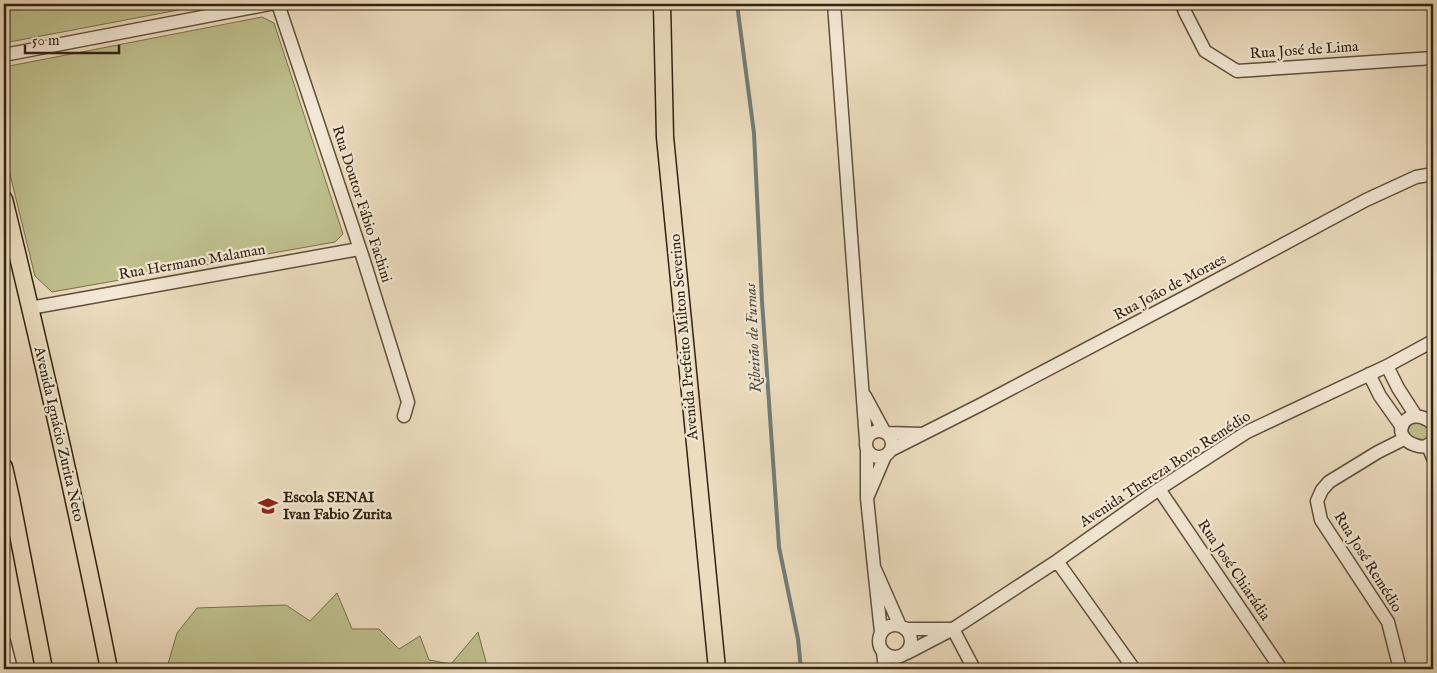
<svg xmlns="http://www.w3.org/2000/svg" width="1437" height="673" viewBox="0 0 1437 673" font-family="'IM FELL English',serif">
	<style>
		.green { fill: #bebf8d; stroke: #78704e }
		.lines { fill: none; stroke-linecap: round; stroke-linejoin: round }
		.stream { stroke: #727d78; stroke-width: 4 }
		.minor-casing { stroke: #60503c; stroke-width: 15 }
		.major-casing { stroke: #312210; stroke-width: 19 }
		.minor { stroke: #f3e8d5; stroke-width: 12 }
		.major { stroke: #ecdcbe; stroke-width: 16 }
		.labels { text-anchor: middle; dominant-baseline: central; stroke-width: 4.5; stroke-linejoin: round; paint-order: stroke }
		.street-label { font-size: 15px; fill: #312210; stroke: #f3e8d5 }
		.poi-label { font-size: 15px; font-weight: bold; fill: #312210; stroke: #f3e8d5; text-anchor: start }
		.water-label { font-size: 16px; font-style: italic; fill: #524f44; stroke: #f3e8d5 }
	</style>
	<rect width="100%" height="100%" fill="#ecdcbe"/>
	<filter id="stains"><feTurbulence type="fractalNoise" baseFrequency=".004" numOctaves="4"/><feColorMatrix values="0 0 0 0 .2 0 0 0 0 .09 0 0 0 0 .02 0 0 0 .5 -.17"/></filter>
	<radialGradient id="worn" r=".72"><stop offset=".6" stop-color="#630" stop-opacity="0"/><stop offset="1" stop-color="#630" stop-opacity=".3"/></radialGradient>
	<path class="green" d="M4 4H210L4 43Z
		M262 17 274 23 343 234 335 242 52 292 35 276 4 150V67Z
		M1413 423C1422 422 1431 427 1431 436L1427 442 1413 439C1408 433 1406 429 1413 423Z
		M337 593 352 629H379L399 649 420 636 429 660 451 664 478 632 486 662 491 669H177L168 664 177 633 197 608 286 605 310 621Z"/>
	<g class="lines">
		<path class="stream" d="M737 4 754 133 762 301 779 547 798 639 801 669"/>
		<defs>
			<path id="minor" d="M278 4 363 258 408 402 404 416
				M834 4 866 440
				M1182 4 1185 12 1205 51 1237 71 1433 58
				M4 55 270 4
				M30 308 359 249
				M1387 366 1398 388 1416 416
				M1369 374 1380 396 1402 427
				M865 396 884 431
				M1433 424C1408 402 1386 435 1415 445 1423 448 1427 447 1433 441
				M866 444a13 13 0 1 1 26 0a13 13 0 1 1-26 0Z
				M888 433 922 434
				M1428 446 1433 458
				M867 449V498L885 456
				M891 450 982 404 1189 295 1366 200 1416 177 1433 174
				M1159 489 1281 669
				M867 498 874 567
				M1057 561 1134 669
				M879 641a16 16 0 1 1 32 0a16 16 0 1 1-32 0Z
				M905 629H950
				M953 629 974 669
				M881 632 874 567 900 626
				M4 642 11 669
				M883 652 885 669
				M907 653 953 629 1057 561 1159 489 1247 432 1387 366 1433 341
				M1400 669 1388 622 1321 520 1317 501 1322 490 1329 482 1378 452 1404 439"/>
			<path id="major" d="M662 4 665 137 717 669
				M4 199C42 355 78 512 109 669
				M4 467 11 498 44 669"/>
		</defs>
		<use href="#minor" class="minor-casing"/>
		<use href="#major" class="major-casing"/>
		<use href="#minor" class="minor"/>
		<use href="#major" class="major"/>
	</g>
	<defs>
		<symbol id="school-bare" viewBox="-9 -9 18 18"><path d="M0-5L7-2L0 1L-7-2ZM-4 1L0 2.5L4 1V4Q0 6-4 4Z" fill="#8f2418" stroke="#f3e8d5" stroke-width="2.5" paint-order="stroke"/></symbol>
	</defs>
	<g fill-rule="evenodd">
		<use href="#school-bare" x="254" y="492" width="28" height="28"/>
	</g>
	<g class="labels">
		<g class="street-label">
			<text transform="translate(1304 50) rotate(-4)">Rua José de Lima</text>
			<text transform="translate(362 204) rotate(72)">Rua Doutor Fábio Fachini</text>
			<text transform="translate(192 262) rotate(-10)">Rua Hermano Malaman</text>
			<text transform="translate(1170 287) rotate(-28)">Rua João de Moraes</text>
			<text transform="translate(684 337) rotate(-95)">Avenida Prefeito Milton Severino</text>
			<text transform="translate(59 434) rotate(77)">Avenida Ignácio Zurita Neto</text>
			<text transform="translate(1165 469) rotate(-33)">Avenida Thereza Bovo Remédio</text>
			<text transform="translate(1368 562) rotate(58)">Rua José Remédio</text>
			<text transform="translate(1234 570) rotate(56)">Rua José Chiarádia</text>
		</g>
		<g class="poi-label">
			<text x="283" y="497">Escola SENAI<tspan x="283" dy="17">Ivan Fabio Zurita</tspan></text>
		</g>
		<g class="water-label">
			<text transform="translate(754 338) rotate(-93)">Ribeirão de Furnas</text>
		</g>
	</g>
	<rect width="1437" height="673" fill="none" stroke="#ecdcbe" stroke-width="20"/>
	<rect x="5" y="5" width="1427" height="663" fill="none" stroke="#312210" stroke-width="2.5"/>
	<rect x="10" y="10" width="1417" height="653" fill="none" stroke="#312210"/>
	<path d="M25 45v8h94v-8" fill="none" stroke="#312210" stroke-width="2.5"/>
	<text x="32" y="45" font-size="15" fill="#312210" stroke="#f3e8d5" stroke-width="4" paint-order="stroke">50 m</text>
	<rect width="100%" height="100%" filter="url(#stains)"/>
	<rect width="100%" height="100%" fill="url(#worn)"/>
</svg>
